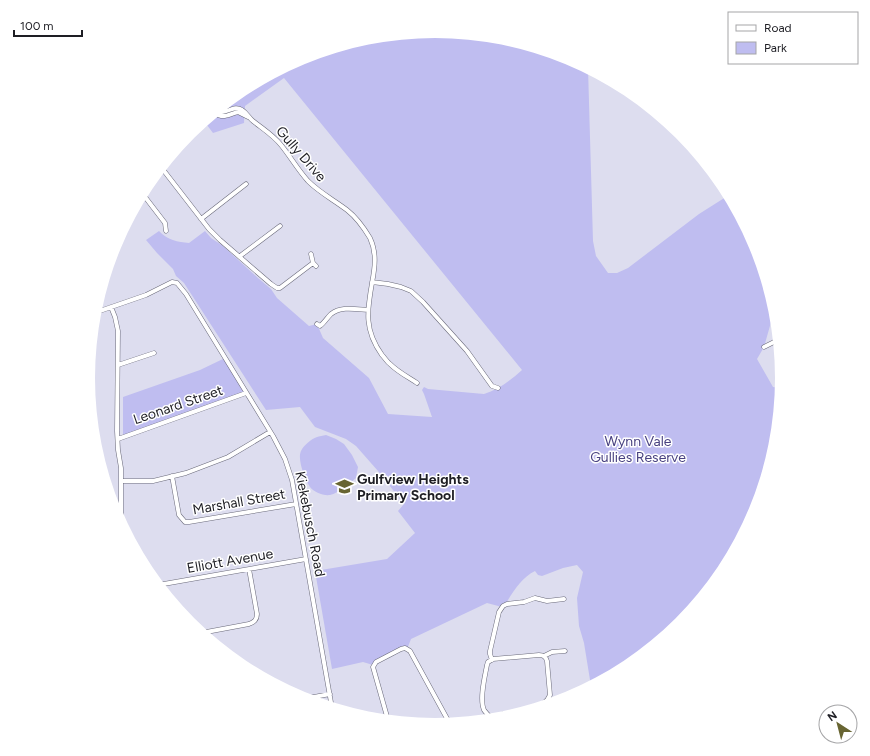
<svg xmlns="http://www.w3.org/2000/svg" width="870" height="756" viewBox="0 0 870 756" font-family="Figtree,sans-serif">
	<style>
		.green { fill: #bfbdf0 }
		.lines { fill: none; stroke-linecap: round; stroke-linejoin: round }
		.street-casing { stroke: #6a6a7a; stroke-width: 5 }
		.street { stroke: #fff; stroke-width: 4 }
		.labels { text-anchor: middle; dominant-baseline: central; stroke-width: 3; stroke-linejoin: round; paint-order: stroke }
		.street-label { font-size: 14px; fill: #1e1e24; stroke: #fff }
		.park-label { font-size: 14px; fill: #494281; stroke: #fff }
		.poi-label { font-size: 14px; font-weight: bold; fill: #1e1e24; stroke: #fff; text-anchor: start }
	</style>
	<rect width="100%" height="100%" fill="#ddddef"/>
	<path class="green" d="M435 31 503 38 568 58 588 68 593 241 596 256 608 273H617L628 268 699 214 729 195 756 245 775 308 764 347 757 359 773 387 781 388 775 446 755 511 723 571 680 624 628 667 591 686 584 643 579 626 577 598 583 572 577 565 563 568 542 576 538 575 535 571C522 577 512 593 505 605L502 607 487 603 411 639 407 649 405 648 373 665 363 662 332 669 315 571 387 559 415 533 398 511 404 504 378 471 356 446 346 439 315 427 300 407 266 410 184 283 176 276 173 269 157 253 146 240 159 231C167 240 178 242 189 243L205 231 211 238 223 246 258 278 271 289 277 298 309 326 317 324 323 338 369 378 388 414 432 417 424 394 422 390 424 387 428 389 484 394C498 390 511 380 522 370L284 78 245 106 244 123 213 133 204 121 242 89 302 57 368 38Z
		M225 358 246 393 123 437V397L200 370Z
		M326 435 336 439 344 444 352 455 358 467 356 478C349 484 339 493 330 495 323 496 314 492 310 487 305 479 297 460 301 451 303 446 311 439 317 437 319 436 323 436 326 435Z"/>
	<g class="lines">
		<defs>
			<path id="street" d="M217 110C226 116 233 104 242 110 247 113 249 118 253 121 263 129 273 135 281 145 290 156 298 170 308 181 320 193 334 200 347 210 356 217 364 228 370 238 377 253 375 267 372 283 367 311 364 330 382 355 385 358 387 362 390 364 398 372 408 377 417 383
				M214 113C224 119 227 115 238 112L248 117
				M161 167 209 229 220 240 271 284 277 288H280L313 263
				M142 193 165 223 166 231
				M201 219 246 184
				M311 254 313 263 316 266
				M240 256 280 226
				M372 282 388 284 401 287 411 291 423 302 467 351 492 386 498 388
				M111 307 115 317 118 331 117 431 118 450 121 468V515L122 525
				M94 313 146 295 172 282 177 283 186 294 273 436 285 459 292 480 332 708
				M317 324 320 326C324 323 327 318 331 314 341 306 355 309 368 310
				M764 347 778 340
				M118 365 154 353
				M118 439 246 393
				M172 476 179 515 185 522H189L296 504
				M121 481H153L186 473 228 457 270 432
				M158 585 306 559
				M201 633 249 624C254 622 257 620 257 614L249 569
				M544 656 552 652 565 651
				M492 660 490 654V651L499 612 503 606 507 604 524 602 535 598 547 601 564 599
				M303 699 330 694
				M492 719C489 716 486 713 484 710 479 699 485 676 487 665L488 662 493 659 539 655C543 655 546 657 547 661L550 695C547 703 540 706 533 709
				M495 719 500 715 503 714 525 712
				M388 720 373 667 376 662 401 649 405 648 410 651 450 724"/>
		</defs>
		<use href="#street" class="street-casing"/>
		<use href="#street" class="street"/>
	</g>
	<defs>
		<symbol id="school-bare" viewBox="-9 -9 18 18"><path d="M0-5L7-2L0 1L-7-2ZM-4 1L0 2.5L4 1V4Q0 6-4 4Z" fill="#686532" stroke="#fff" stroke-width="2.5" paint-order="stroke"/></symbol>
	</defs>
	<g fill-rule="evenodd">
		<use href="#school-bare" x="332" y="474" width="25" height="25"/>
	</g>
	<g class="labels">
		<g class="street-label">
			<text transform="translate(301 154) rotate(49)">Gully Drive</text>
			<text transform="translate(178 405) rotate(-19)">Leonard Street</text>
			<text transform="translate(239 502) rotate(-10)">Marshall Street</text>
			<text transform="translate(310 524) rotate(79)">Kiekebusch Road</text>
			<text transform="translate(230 561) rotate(-10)">Elliott Avenue</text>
		</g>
		<g class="park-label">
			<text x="638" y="441">Wynn Vale<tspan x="638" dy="16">Gullies Reserve</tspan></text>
		</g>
		<g class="poi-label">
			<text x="357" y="479">Gulfview Heights<tspan x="357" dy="16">Primary School</tspan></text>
		</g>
	</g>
	<path d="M0 0H870V756H0ZM95 378a340 340 0 1 1 680 0a340 340 0 1 1-680 0Z" fill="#fff" fill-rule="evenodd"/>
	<rect x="728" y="12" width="130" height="52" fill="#ffffff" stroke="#a5a5a7"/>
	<rect x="736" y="25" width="20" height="6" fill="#ffffff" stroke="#a5a5a7"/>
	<text x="764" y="32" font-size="12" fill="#1e1e24">Road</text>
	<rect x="736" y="42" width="20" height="12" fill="#bfbdf0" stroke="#a5a5a7"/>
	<text x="764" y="52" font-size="12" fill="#1e1e24">Park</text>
	<g transform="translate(838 724) rotate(324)"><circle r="19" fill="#ffffff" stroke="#a5a5a7"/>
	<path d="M0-3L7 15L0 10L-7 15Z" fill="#686532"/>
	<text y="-6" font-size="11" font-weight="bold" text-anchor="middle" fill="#1e1e24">N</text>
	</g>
	<path d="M14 30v6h68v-6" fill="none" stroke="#1e1e24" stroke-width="2"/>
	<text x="20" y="30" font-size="12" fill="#1e1e24" stroke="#ffffff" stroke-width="3" paint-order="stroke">100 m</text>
</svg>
